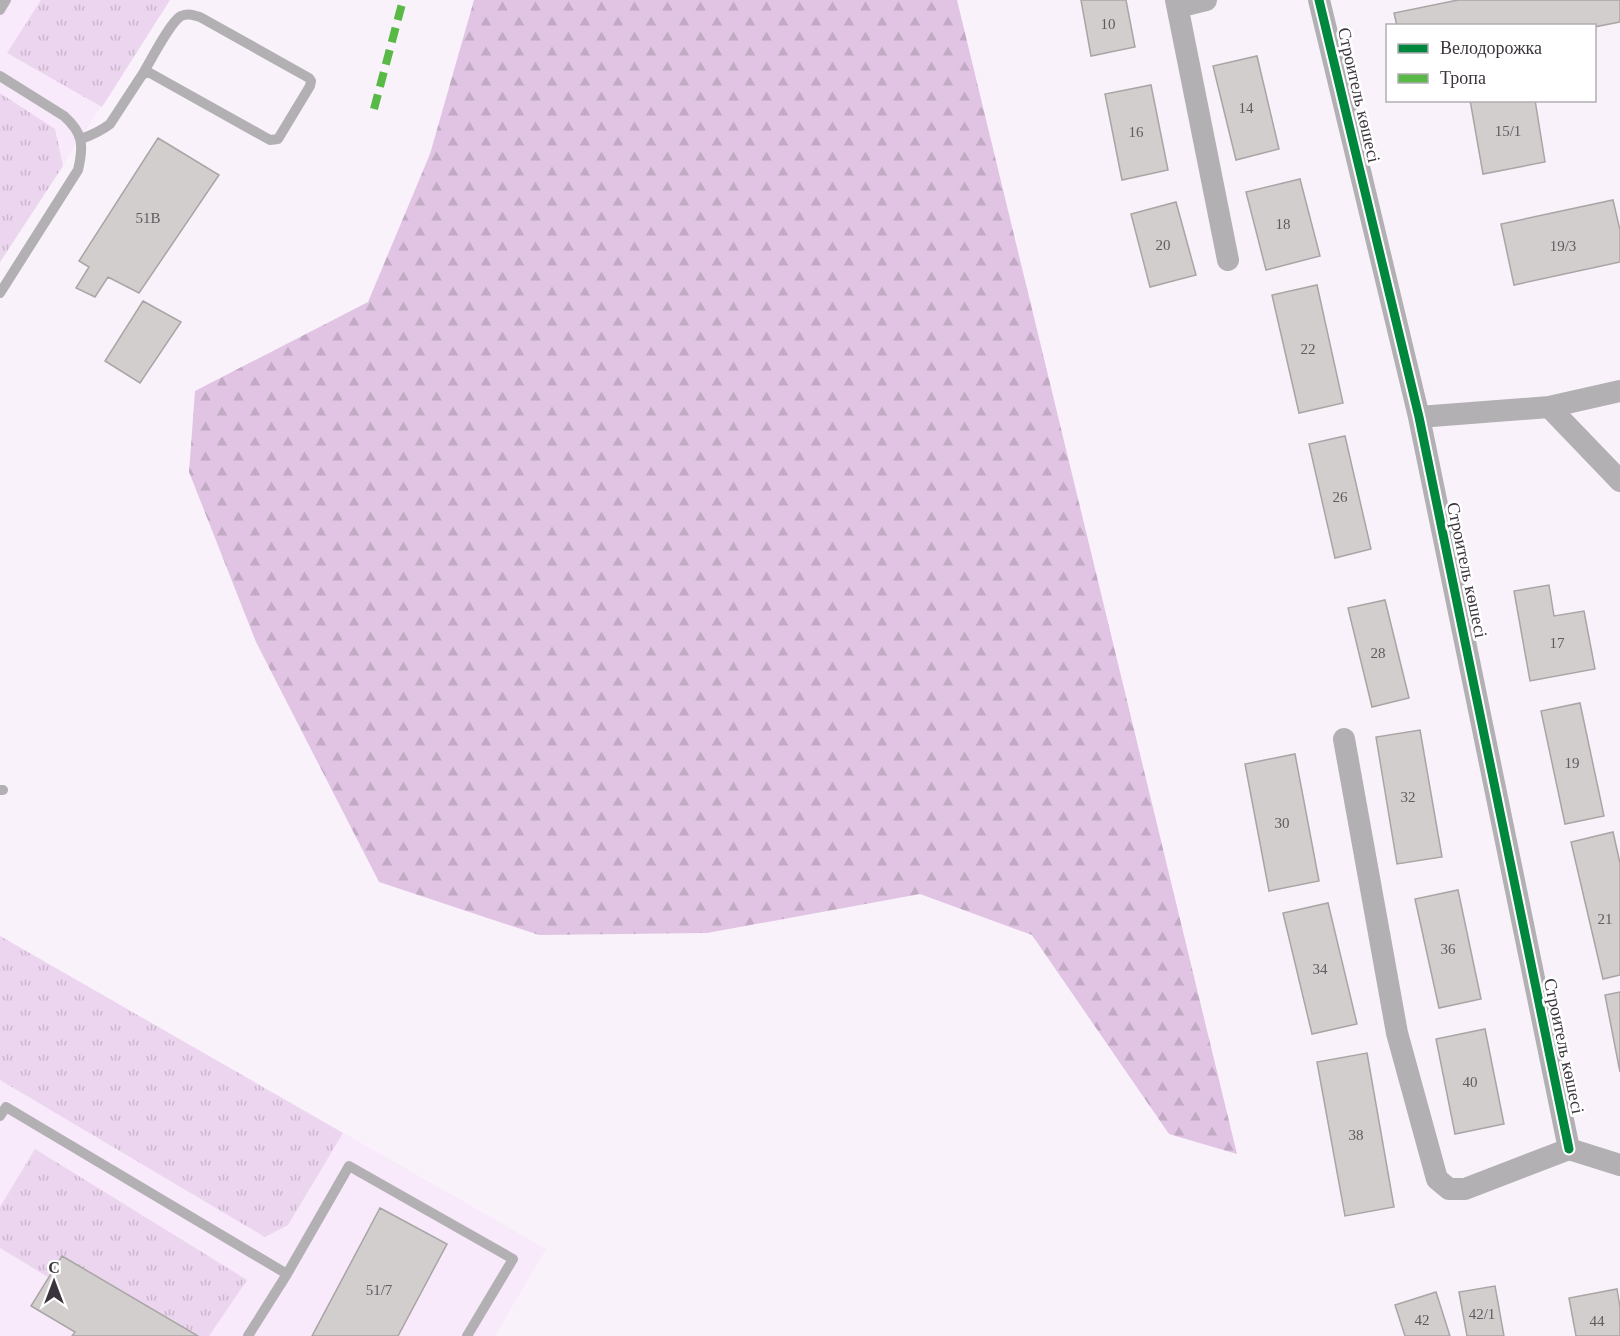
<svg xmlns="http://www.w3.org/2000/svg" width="1620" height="1336" viewBox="0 0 1620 1336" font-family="'Times New Roman',serif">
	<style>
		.built { fill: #f8e9fb }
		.grass { fill: url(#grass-tufts) }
		.forest { fill: url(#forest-firs) }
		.building { fill: #d2cecd; stroke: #a9a5a5; stroke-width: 1.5 }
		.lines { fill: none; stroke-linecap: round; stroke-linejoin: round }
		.service { stroke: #b2b0b3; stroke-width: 10 }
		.minor { stroke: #b2b0b3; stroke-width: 22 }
		.quiet { stroke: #58b947; stroke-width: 8; stroke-dasharray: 15 8; stroke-linecap: butt }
		.cycleway-casing { stroke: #fff; stroke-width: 13 }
		.cycleway { stroke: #00873e; stroke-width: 9 }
		.labels { text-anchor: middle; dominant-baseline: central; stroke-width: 5; stroke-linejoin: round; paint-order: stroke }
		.number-label { font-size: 15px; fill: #615a60 }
		.street-label { font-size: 18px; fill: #3b343c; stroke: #fff }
	</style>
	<defs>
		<pattern id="grass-tufts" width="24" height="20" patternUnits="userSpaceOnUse" patternTransform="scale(1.5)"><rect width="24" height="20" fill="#ecd5ef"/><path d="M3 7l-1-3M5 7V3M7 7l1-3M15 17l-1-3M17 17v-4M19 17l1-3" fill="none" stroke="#cbb7ce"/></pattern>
		<pattern id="forest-firs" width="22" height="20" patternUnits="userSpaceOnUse" patternTransform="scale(1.5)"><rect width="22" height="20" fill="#e1c4e4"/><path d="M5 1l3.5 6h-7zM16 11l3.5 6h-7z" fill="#c2a9c4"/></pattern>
	</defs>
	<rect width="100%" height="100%" fill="#f9f2fa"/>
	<path class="built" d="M0 0H170L0 262Z
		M0 936 546 1249 495 1336H0Z"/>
	<path class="grass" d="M41 0H170L102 107 7 53Z
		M0 93 55 129 63 166 0 262Z
		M0 936 343 1133 288 1225 265 1237 0 1080Z
		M35 1149 247 1280 209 1336H198L62 1256 48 1277 0 1248V1207Z"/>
	<path class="forest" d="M474 0H957L1237 1154 1169 1134 1032 935 920 894 707 933 539 935 379 882 256 642 189 472 195 391 368 302 430 154Z"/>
	<path class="building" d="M1081 0H1126L1135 47 1091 56Z
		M1458 0H1620V22L1594 27V26H1397L1394 13Z
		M1257 56 1279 149 1236 160 1213 66Z
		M1151 85 1168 170 1122 180 1105 94Z
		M1470 100H1535L1545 162 1483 174Z
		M158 138 219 175 139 293 108 277 95 297 76 288 89 267 79 261Z
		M1300 179 1320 256 1266 270 1246 192Z
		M1613 200 1620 230V262L1514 285 1501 224Z
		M1176 202 1196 275 1150 287 1131 214Z
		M1317 285 1343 403 1299 413 1272 295Z
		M143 301 181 322 140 383 105 361Z
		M1345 436 1371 549 1335 558 1309 444Z
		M1549 585 1554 616 1584 611 1595 669 1530 681 1514 591Z
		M1385 600 1409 698 1372 707 1348 608Z
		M1580 703 1604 816 1565 824 1541 711Z
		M1420 730 1442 857 1397 864 1376 737Z
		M1295 754 1319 881 1269 891 1245 764Z
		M1613 832 1620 863V975L1603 979 1571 842Z
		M1458 890 1481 999 1439 1008 1415 899Z
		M1328 903 1357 1024 1312 1034 1283 913Z
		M1620 992V1072L1605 995Z
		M1485 1029 1504 1124 1455 1134 1436 1039Z
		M1367 1053 1394 1207 1345 1216 1317 1062Z
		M380 1208 447 1244 398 1336H312Z
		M62 1256 198 1336H72L75 1332 31 1306Z
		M1495 1286 1504 1336H1467L1459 1292Z
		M1617 1289 1620 1307V1336H1576L1569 1298Z
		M1436 1292 1450 1336H1405L1395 1305Z"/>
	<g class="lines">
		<path class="service" d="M0 10 6 0
			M0 76 64 116C83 133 84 145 78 170L0 293
			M81 139C92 135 101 131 110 124L142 75 146 73H150L270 140 278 139 310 86 311 81 309 78 200 17C193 15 188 13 181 16 170 22 150 62 142 75
			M0 790H3
			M0 1116 6 1107 287 1274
			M248 1336 287 1274 349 1166 513 1259 467 1336"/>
		<path class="minor" d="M1176 0 1228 260
			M1319 0 1419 417 1569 1149
			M1178 7 1206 0
			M1549 407 1620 481
			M1419 417 1549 407 1620 391
			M1344 739 1397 1033 1437 1179 1449 1189H1465L1569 1149 1620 1165"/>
		<path class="quiet" d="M374 109 403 0"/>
		<defs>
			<path id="cycleway" d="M1319 0 1419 417 1569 1149"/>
		</defs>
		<use href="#cycleway" class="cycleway-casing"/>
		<use href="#cycleway" class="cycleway"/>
	</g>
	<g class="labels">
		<g class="number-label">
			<text x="1108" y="24">10</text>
			<text x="1246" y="108">14</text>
			<text x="1508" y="131">15/1</text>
			<text x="1136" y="132">16</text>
			<text x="148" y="218">51В</text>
			<text x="1283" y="224">18</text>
			<text x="1163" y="245">20</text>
			<text x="1563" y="246">19/3</text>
			<text x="1308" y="349">22</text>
			<text x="1340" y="497">26</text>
			<text x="1557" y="643">17</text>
			<text x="1378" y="653">28</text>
			<text x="1572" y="763">19</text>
			<text x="1408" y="797">32</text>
			<text x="1282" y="823">30</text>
			<text x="1605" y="919">21</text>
			<text x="1448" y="949">36</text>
			<text x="1320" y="969">34</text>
			<text x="1470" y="1082">40</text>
			<text x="1356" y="1135">38</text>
			<text x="379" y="1290">51/7</text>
			<text x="1482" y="1314">42/1</text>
			<text x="1422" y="1320">42</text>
			<text x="1597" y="1321">44</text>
		</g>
		<g class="street-label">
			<text transform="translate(1359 95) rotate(77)">Строитель көшесі</text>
			<text transform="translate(1467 570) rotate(78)">Строитель көшесі</text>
			<text transform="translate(1564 1046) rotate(78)">Строитель көшесі</text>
		</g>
	</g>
	<rect x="1386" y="24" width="210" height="78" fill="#ffffff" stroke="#b1aeb1" stroke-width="1.5"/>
	<rect x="1398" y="44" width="30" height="9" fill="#00873e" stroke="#b1aeb1" stroke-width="1.5"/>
	<text x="1440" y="54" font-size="18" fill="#3b343c">Велодорожка</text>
	<rect x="1398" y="74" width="30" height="9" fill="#58b947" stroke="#b1aeb1" stroke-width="1.5"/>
	<text x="1440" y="84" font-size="18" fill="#3b343c">Тропа</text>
	<g transform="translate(54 1282)" stroke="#ffffff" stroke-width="4.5" paint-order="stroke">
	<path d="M0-4.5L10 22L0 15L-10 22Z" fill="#3b343c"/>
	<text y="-9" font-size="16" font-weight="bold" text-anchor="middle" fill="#3b343c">С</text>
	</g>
</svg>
